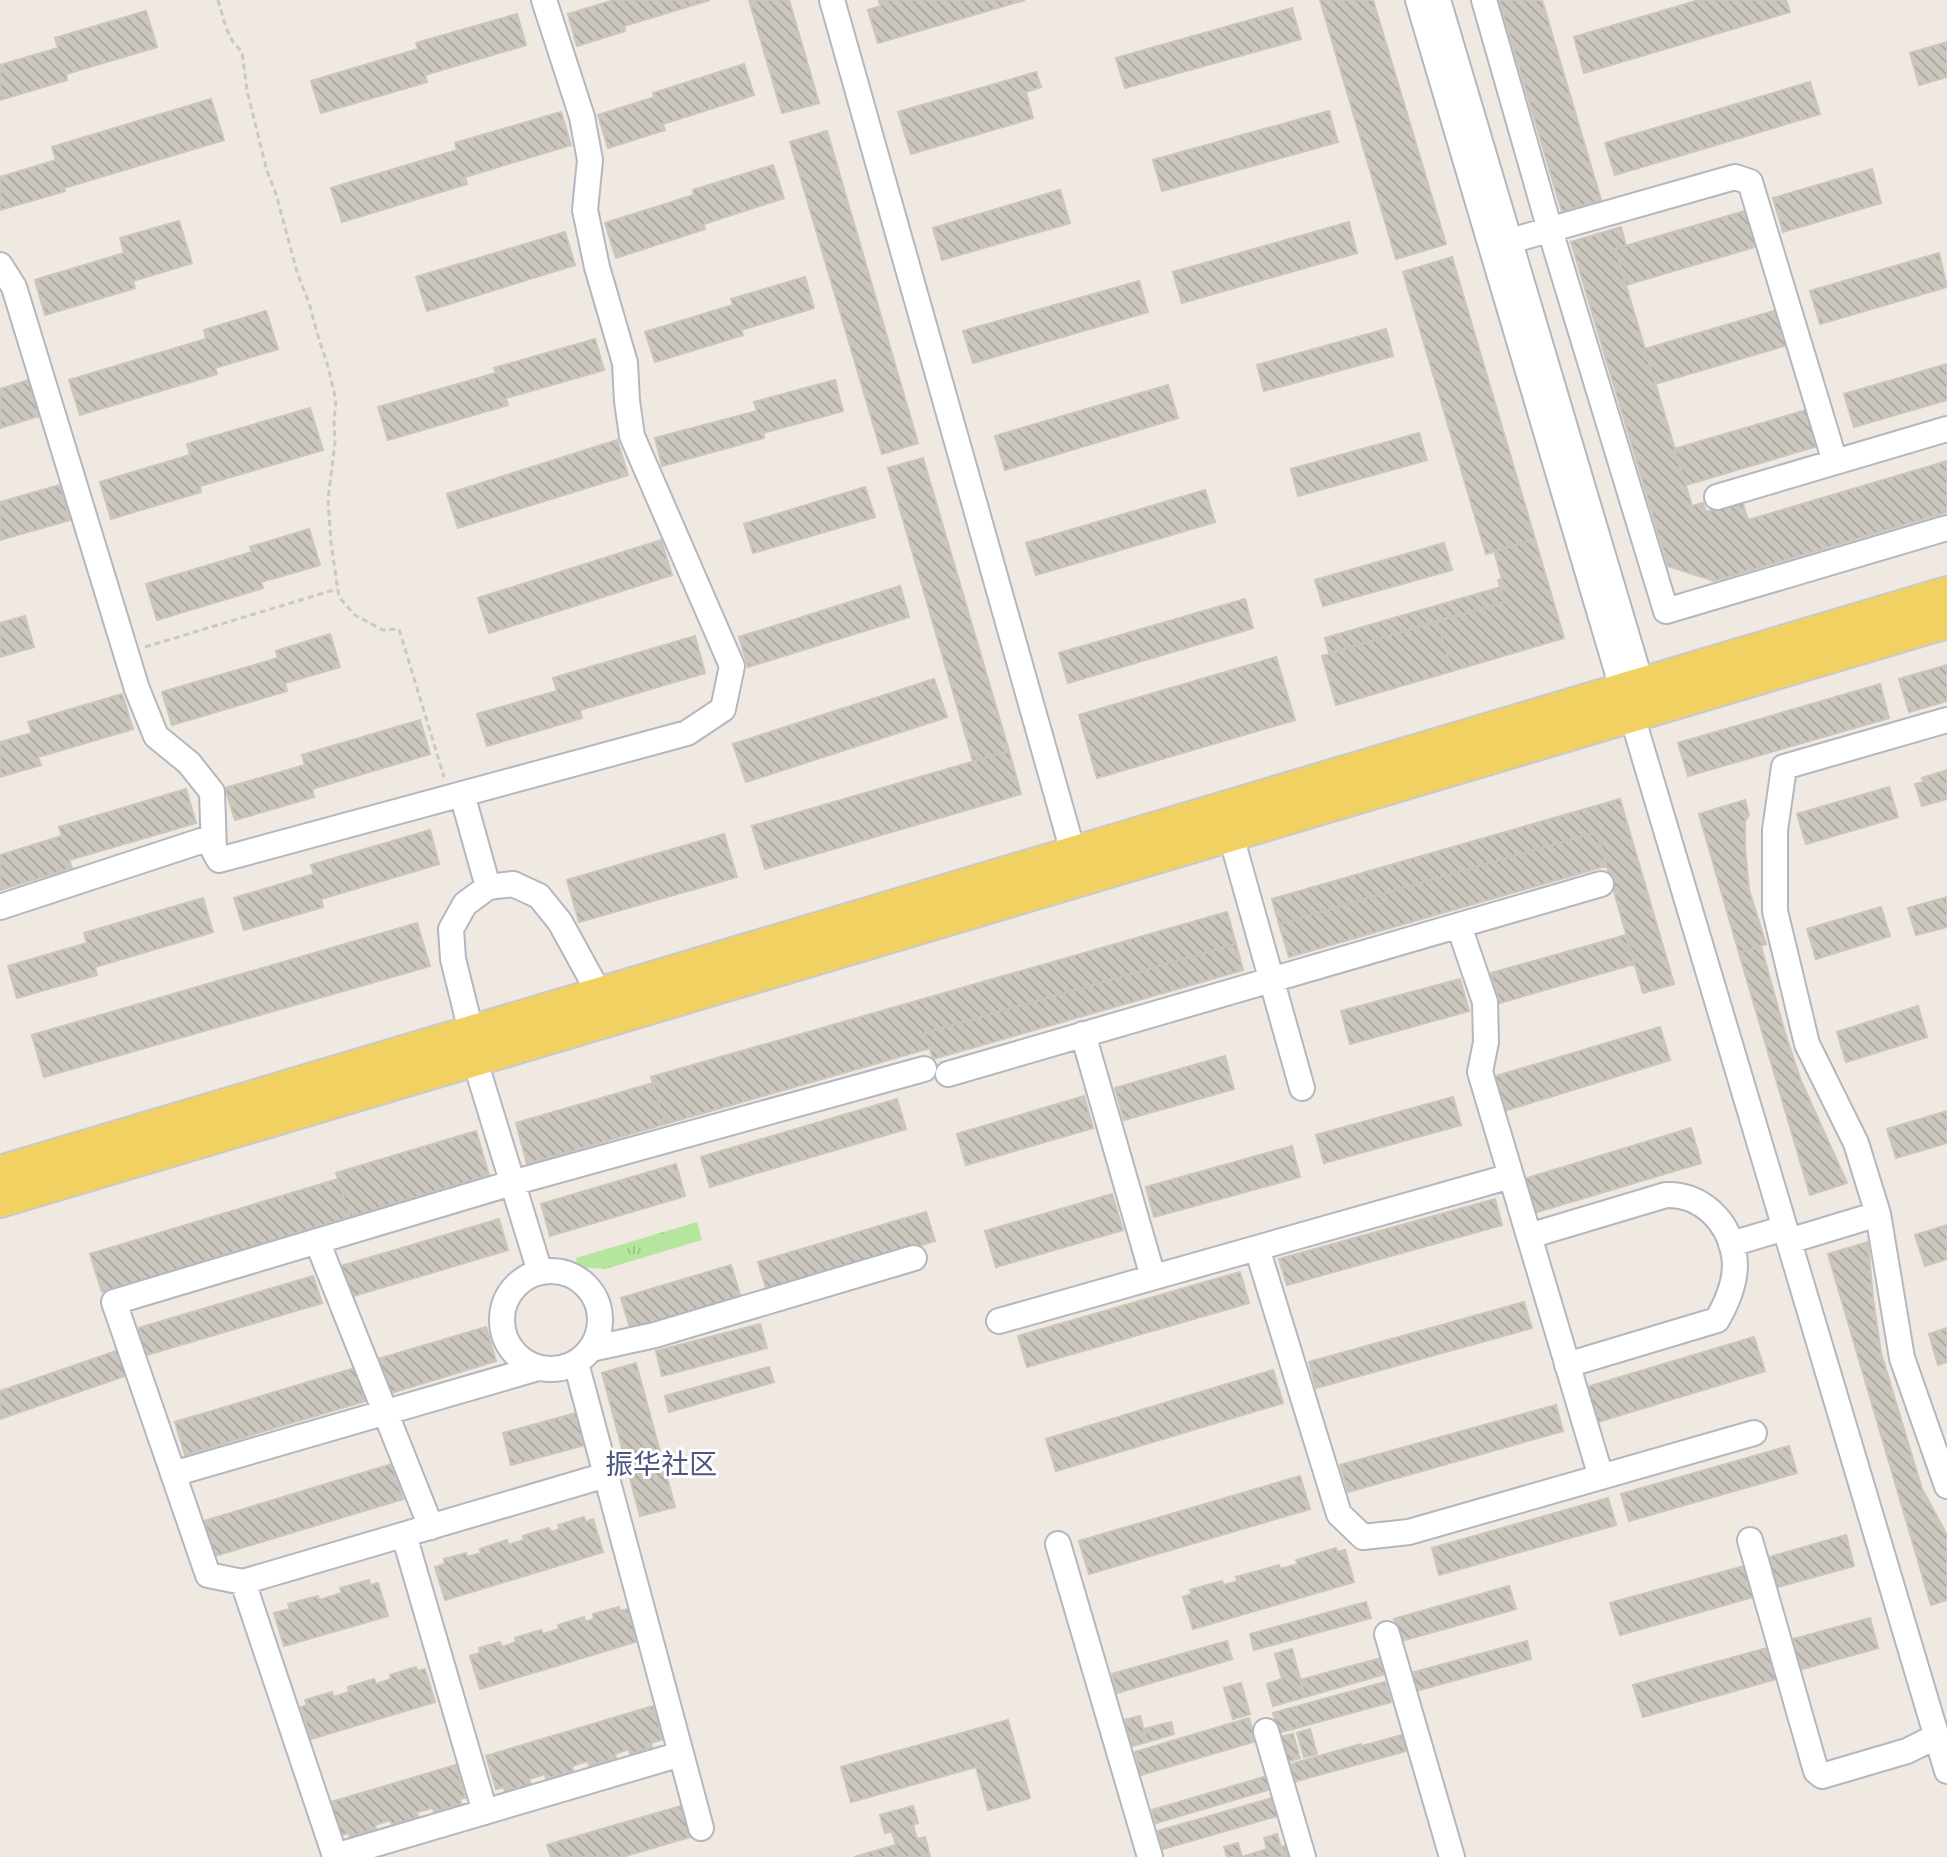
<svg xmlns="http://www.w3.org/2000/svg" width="1947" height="1857" viewBox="0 0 1947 1857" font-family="'DejaVu Sans','Noto Sans SC',sans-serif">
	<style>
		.grass { fill: url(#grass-tufts) }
		.building { fill: url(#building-back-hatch); stroke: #cbc5ba; stroke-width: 2 }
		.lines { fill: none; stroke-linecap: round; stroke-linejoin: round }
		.minor-casing { stroke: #b4b7c1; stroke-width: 28 }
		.major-casing { stroke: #c9c9c9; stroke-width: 34 }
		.path { stroke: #c9c9c9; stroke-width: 3; stroke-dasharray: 6 4; stroke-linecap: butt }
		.minor { stroke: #fff; stroke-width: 24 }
		.major { stroke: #f2d163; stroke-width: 30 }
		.labels { text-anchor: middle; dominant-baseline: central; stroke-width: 6; stroke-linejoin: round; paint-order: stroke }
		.quarter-label { font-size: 28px; fill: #4d5680; stroke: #fff }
	</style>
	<defs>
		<pattern id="grass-tufts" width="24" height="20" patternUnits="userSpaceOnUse" patternTransform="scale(2)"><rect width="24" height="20" fill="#b6e59e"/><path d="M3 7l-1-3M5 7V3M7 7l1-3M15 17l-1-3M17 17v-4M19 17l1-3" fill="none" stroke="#9dc588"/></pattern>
		<pattern id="building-back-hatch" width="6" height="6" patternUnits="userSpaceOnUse" patternTransform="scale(2)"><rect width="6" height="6" fill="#cbc7bf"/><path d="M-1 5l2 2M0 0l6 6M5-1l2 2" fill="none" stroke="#afaba4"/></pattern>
	</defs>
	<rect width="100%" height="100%" fill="#efe9e1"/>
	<path class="grass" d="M697 1222 702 1240 605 1269 578 1267 576 1258Z"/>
	<path class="building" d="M614 0H710L624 26 625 31 577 46 568 14Z
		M749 0H789L819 103 782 113Z
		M883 0H1025L878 43 868 10 881 6 879 1Z
		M1320 0H1373L1446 244 1396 259Z
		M1499 0H1542L1601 200 1562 212Z
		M1699 0H1786L1790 12 1584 73 1574 37Z
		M1292 8 1301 39 1125 88 1116 58Z
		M146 11 157 47 66 74 67 80 0 100V65L58 48 55 38Z
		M517 14 526 45 425 75 427 82 321 113 311 81 418 49 416 43Z
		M1947 42V77L1919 85 1910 53Z
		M744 64 754 95 663 124 665 130 608 148 598 115 655 97 653 93Z
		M1036 72 1041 87 1026 92 1033 118 911 154 898 112Z
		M1810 82 1820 114 1615 175 1605 143Z
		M211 99 224 140 64 188 65 191 0 210V177L56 160 52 147Z
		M1329 111 1338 142 1162 191 1153 160Z
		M561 112 571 145 465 177 467 184 342 222 331 188 457 150 455 143Z
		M827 131 918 443 882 454 790 142Z
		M773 165 784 198 704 224 705 229 616 258 605 223 694 195 693 190Z
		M1872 169 1881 203 1783 232 1773 198Z
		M1060 190 1070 223 942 260 933 228Z
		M1748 210 1758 246 1626 285 1615 249Z
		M179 221 192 263 133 281 135 288 45 315 35 280 124 253 120 238Z
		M1349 222 1357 253 1182 303 1173 272Z
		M1621 227 1626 246 1615 249 1692 506 1703 503 1706 512 1742 501 1748 520 1947 461V512L1714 581 1668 566 1571 242Z
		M565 232 575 265 427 311 416 277Z
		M1939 253 1947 287 1820 324 1810 291Z
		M1452 257 1535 539 1486 554 1403 272Z
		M805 277 814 308 741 330 743 335 655 362 645 332 733 305 731 299Z
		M1139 281 1148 312 973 363 963 331Z
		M1780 309 1791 344 1655 384 1645 349Z
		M266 311 278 349 215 368 217 374 80 415 69 380 206 339 204 330Z
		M1386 329 1393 356 1264 391 1257 365Z
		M595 339 604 370 506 398 508 405 388 440 378 407 496 373 494 368Z
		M1947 364V400L1854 427 1844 394Z
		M29 380 39 416 0 428V389Z
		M835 380 843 411 763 433 764 438 662 466 655 438 757 411 754 402Z
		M1168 385 1178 418 1005 470 995 436Z
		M310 408 323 450 200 486 201 492 111 519 100 482 190 455 187 444Z
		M1810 409 1821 445 1686 485 1674 449Z
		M1419 433 1427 460 1298 496 1291 469Z
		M617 440 628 475 458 528 447 494Z
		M923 458 1009 751 973 761 888 468Z
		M60 485 70 520 0 540V502Z
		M865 487 875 517 753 553 744 524Z
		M1205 490 1215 522 1036 575 1026 543Z
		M309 529 320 565 261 582 263 588 157 620 146 584 252 552 250 547Z
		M1535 539 1564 638 1452 671 1437 621 1505 602 1498 580 1502 579 1494 551Z
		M661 540 672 575 489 633 478 598Z
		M1444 543 1452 570 1323 606 1315 580Z
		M900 586 909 617 748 667 739 637Z
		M1501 587 1505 602 1329 653 1325 638Z
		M1245 599 1253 628 1068 683 1059 653Z
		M25 616 34 647 0 657V623Z
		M1437 621 1452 671 1336 705 1322 656Z
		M330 634 340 667 285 683 287 691 172 725 162 692 278 658 276 651Z
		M695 636 705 673 580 710 582 718 487 746 477 714 557 691 553 678Z
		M1276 657 1295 720 1097 778 1079 715Z
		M1947 665V701L1909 712 1899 679Z
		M934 679 947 717 746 782 733 744Z
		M1880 684 1889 718 1688 776 1678 743Z
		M122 694 133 729 38 757 41 765 0 777V742L32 733 28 722Z
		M420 720 430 754 312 789 314 797 235 820 225 788 305 765 302 755Z
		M1009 751 1021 794 765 869 752 826Z
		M1947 770V799L1922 806 1915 784 1923 782 1922 778Z
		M1889 787 1898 817 1806 844 1797 814Z
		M186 789 196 823 69 860 72 868 0 890V855L62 836 59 827Z
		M1620 799 1674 984 1643 993 1597 832 1279 924 1272 899Z
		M1745 800 1749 815 1745 821V849L1749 890 1766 944 1739 953 1699 814Z
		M430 830 439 864 321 899 323 907 244 930 234 898 314 874 311 865Z
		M1597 832 1606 866 1289 957 1279 924Z
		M724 834 737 877 579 922 567 880Z
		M1947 897V927L1916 935 1908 908Z
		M203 898 213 932 95 967 97 975 17 998 8 966 87 943 84 933Z
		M1881 907 1890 936 1816 959 1807 929Z
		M1227 912 1236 944 925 1033 930 1048 665 1124 651 1077Z
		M417 923 430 966 44 1077 32 1035Z
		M1626 935 1634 964 1500 1003 1491 973Z
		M1236 944 1243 970 933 1059 925 1033Z
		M1761 946 1785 1033 1801 1081 1847 1183 1810 1195 1739 953Z
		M1460 979 1469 1011 1350 1044 1341 1011Z
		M1918 1006 1927 1037 1846 1062 1837 1032Z
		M1660 1027 1670 1060 1504 1111 1493 1077Z
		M1225 1056 1234 1089 1124 1120 1115 1088Z
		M653 1083 665 1124 527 1164 516 1123Z
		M1084 1096 1093 1128 966 1165 957 1134Z
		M1453 1097 1461 1125 1324 1163 1316 1135Z
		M897 1099 906 1129 710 1187 701 1157Z
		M1947 1111V1143L1896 1158 1887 1129Z
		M1691 1128 1701 1163 1534 1213 1524 1179Z
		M476 1131 489 1175 350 1217 336 1173Z
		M1292 1146 1300 1177 1154 1217 1146 1187Z
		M676 1164 685 1196 550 1236 541 1204Z
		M338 1179 350 1217 102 1292 90 1254Z
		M1112 1194 1123 1230 996 1267 985 1231Z
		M1495 1199 1502 1225 1287 1285 1279 1259Z
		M926 1212 935 1241 767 1291 758 1262Z
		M499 1219 508 1250 347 1298 338 1267Z
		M1947 1225V1259L1925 1266 1915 1235Z
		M1868 1242 1873 1298 1881 1353 1922 1489 1947 1535V1600L1931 1605 1828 1254Z
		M731 1265 741 1298 631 1331 621 1298Z
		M1240 1272 1249 1303 1027 1367 1018 1336Z
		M313 1276 322 1303 140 1357 132 1330Z
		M1524 1302 1532 1328 1316 1388 1309 1362Z
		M760 1324 767 1348 662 1376 656 1351Z
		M486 1327 496 1361 388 1394 378 1359Z
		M1947 1328V1362L1938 1365 1929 1334Z
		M1754 1337 1765 1371 1598 1422 1587 1387Z
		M119 1350 128 1375 0 1419V1391Z
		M636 1363 675 1507 640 1516 602 1373Z
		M769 1367 774 1382 669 1412 665 1396Z
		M355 1368 365 1401 185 1455 175 1422Z
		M1273 1370 1283 1403 1056 1471 1046 1439Z
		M1556 1405 1563 1431 1348 1492 1340 1465Z
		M576 1413 585 1445 511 1465 503 1433Z
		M1789 1446 1797 1473 1629 1521 1621 1494Z
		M392 1464 403 1499 215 1556 204 1521Z
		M1300 1476 1310 1509 1089 1574 1079 1541Z
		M1608 1498 1616 1525 1439 1575 1432 1548Z
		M584 1517 586 1522 593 1519 603 1552 445 1600 435 1567 445 1564 444 1559 466 1553 467 1557 481 1553 480 1549 507 1540 508 1545 524 1540 523 1536 549 1528 551 1532 560 1529 558 1525Z
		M1846 1535 1854 1566 1774 1588 1766 1558Z
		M1336 1548 1337 1552 1345 1550 1354 1582 1193 1629 1183 1597 1192 1594 1190 1590 1222 1581 1224 1585 1238 1581 1236 1577 1279 1565 1280 1569 1298 1564 1296 1560Z
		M1744 1566 1753 1597 1620 1635 1610 1603Z
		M369 1580 370 1585 378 1583 388 1616 284 1646 274 1613 290 1609 288 1604 318 1596 319 1600 342 1593 340 1588Z
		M1509 1586 1516 1609 1401 1641 1394 1619Z
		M1366 1602 1371 1618 1254 1650 1250 1634Z
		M619 1607 620 1611 628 1609 638 1641 480 1689 470 1656 480 1653 479 1648 500 1642 502 1647 516 1642 515 1638 541 1630 543 1634 559 1629 558 1625 584 1617 585 1622 594 1619 593 1614Z
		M1870 1618 1878 1648 1799 1670 1790 1640Z
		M1227 1641 1232 1659 1117 1693 1112 1674Z
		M1527 1641 1531 1659 1416 1691 1411 1673Z
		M1767 1648 1776 1679 1643 1717 1633 1685Z
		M1292 1649 1305 1697 1273 1706 1267 1684 1282 1679 1275 1654Z
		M1381 1658 1385 1674 1305 1697 1300 1680Z
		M416 1667 417 1671 425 1669 435 1702 311 1739 301 1707 307 1705 305 1700 332 1692 333 1697 349 1692 348 1687 374 1679 376 1684 391 1679 390 1675Z
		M1385 1682 1391 1702 1278 1733 1273 1713Z
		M1241 1683 1250 1714 1233 1719 1224 1688Z
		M653 1706 663 1739 651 1743 652 1747 630 1754 629 1749 615 1754 616 1758 589 1766 588 1761 572 1766 573 1771 546 1779 545 1774 529 1779 531 1784 505 1791 504 1787 496 1789 486 1756Z
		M1140 1716 1147 1742 1132 1746 1124 1720Z
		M1249 1718 1256 1741 1141 1775 1135 1752Z
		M1008 1720 1030 1798 988 1810 976 1767 851 1802 841 1767Z
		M1171 1722 1174 1734 1147 1742 1144 1729Z
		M1310 1729 1317 1754 1304 1757 1297 1733Z
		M1293 1734 1300 1758 1287 1762 1280 1737Z
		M1402 1735 1406 1751 1366 1762 1362 1746Z
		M1361 1744 1366 1762 1293 1782 1288 1765Z
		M456 1765 465 1798 460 1799 461 1804 434 1812 433 1808 417 1812 418 1817 392 1825 390 1820 375 1825 376 1829 350 1837 349 1833 341 1835 331 1802Z
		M1267 1776 1271 1789 1156 1823 1152 1810Z
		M1272 1798 1277 1816 1163 1849 1158 1831Z
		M681 1806 690 1837 622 1857H551L547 1845Z
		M913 1806 918 1823 913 1825 917 1839 925 1837 930 1857H854L896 1845 892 1831 885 1833 880 1815Z
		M1277 1834 1281 1847 1285 1846 1288 1857H1227L1224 1847 1238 1843 1242 1857 1267 1849 1264 1838Z"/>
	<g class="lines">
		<defs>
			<path id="minor" d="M832 0 1073 852
				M1418 0 1622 688
				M1438 0 1641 683
				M1484 0 1550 230 1666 611 1947 528
				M1510 241 1735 177 1750 182 1835 462
				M0 265 14 287 137 689 156 736 189 763 212 792 214 851 219 860 687 733 723 709 732 666 632 436 627 401 625 363 597 267 585 210 590 160 582 117 544 0
				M1717 497 1947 429
				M1632 716 1947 1771
				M1947 720 1784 767 1775 830V911L1807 1044 1856 1143 1878 1214 1902 1358 1947 1486
				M462 794 488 887
				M1231 836 1302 1088
				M0 907 213 837
				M1459 926 1485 1002 1486 1042 1480 1072 1601 1477
				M471 1031 453 959 451 929 465 904 488 887 513 884 539 896 560 922 599 993
				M1083 1034 1153 1277
				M475 1061 540 1272
				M948 1074 1601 884
				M1529 1236 1666 1195C1701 1194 1728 1220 1734 1255 1738 1277 1728 1301 1717 1320L1567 1365
				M317 1241 431 1527
				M1789 1241 1878 1214
				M1731 1244 1785 1228
				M1257 1248 1339 1514 1363 1537 1409 1532 1754 1433
				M502 1320a49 49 0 1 1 98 0a49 49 0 1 1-98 0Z
				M999 1321 1511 1176
				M591 1349 655 1335 914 1258
				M576 1363 701 1828
				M173 1474 538 1368
				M606 1475 243 1582 335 1856 681 1754
				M404 1535 485 1812
				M1750 1540 1816 1771 1822 1776 1907 1751 1937 1736
				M1058 1544 1150 1857
				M243 1582 208 1575 114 1302 512 1183 924 1069
				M1387 1634 1452 1857
				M1266 1731 1303 1857"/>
			<path id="major" d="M0 1171 1947 592
				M0 1202 1947 623"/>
		</defs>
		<use href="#minor" class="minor-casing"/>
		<use href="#major" class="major-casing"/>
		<path class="path" d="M218 0 226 28 233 42 242 52 247 91 267 171 276 194 297 272 310 306 318 336 327 363 336 400 334 422 335 443 328 499 331 543 339 597 355 615 383 630 399 629 444 777
			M145 647 337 589"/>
		<use href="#minor" class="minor"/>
		<use href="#major" class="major"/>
	</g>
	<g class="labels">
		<g class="quarter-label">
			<text x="661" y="1464">振华社区</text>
		</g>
	</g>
</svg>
